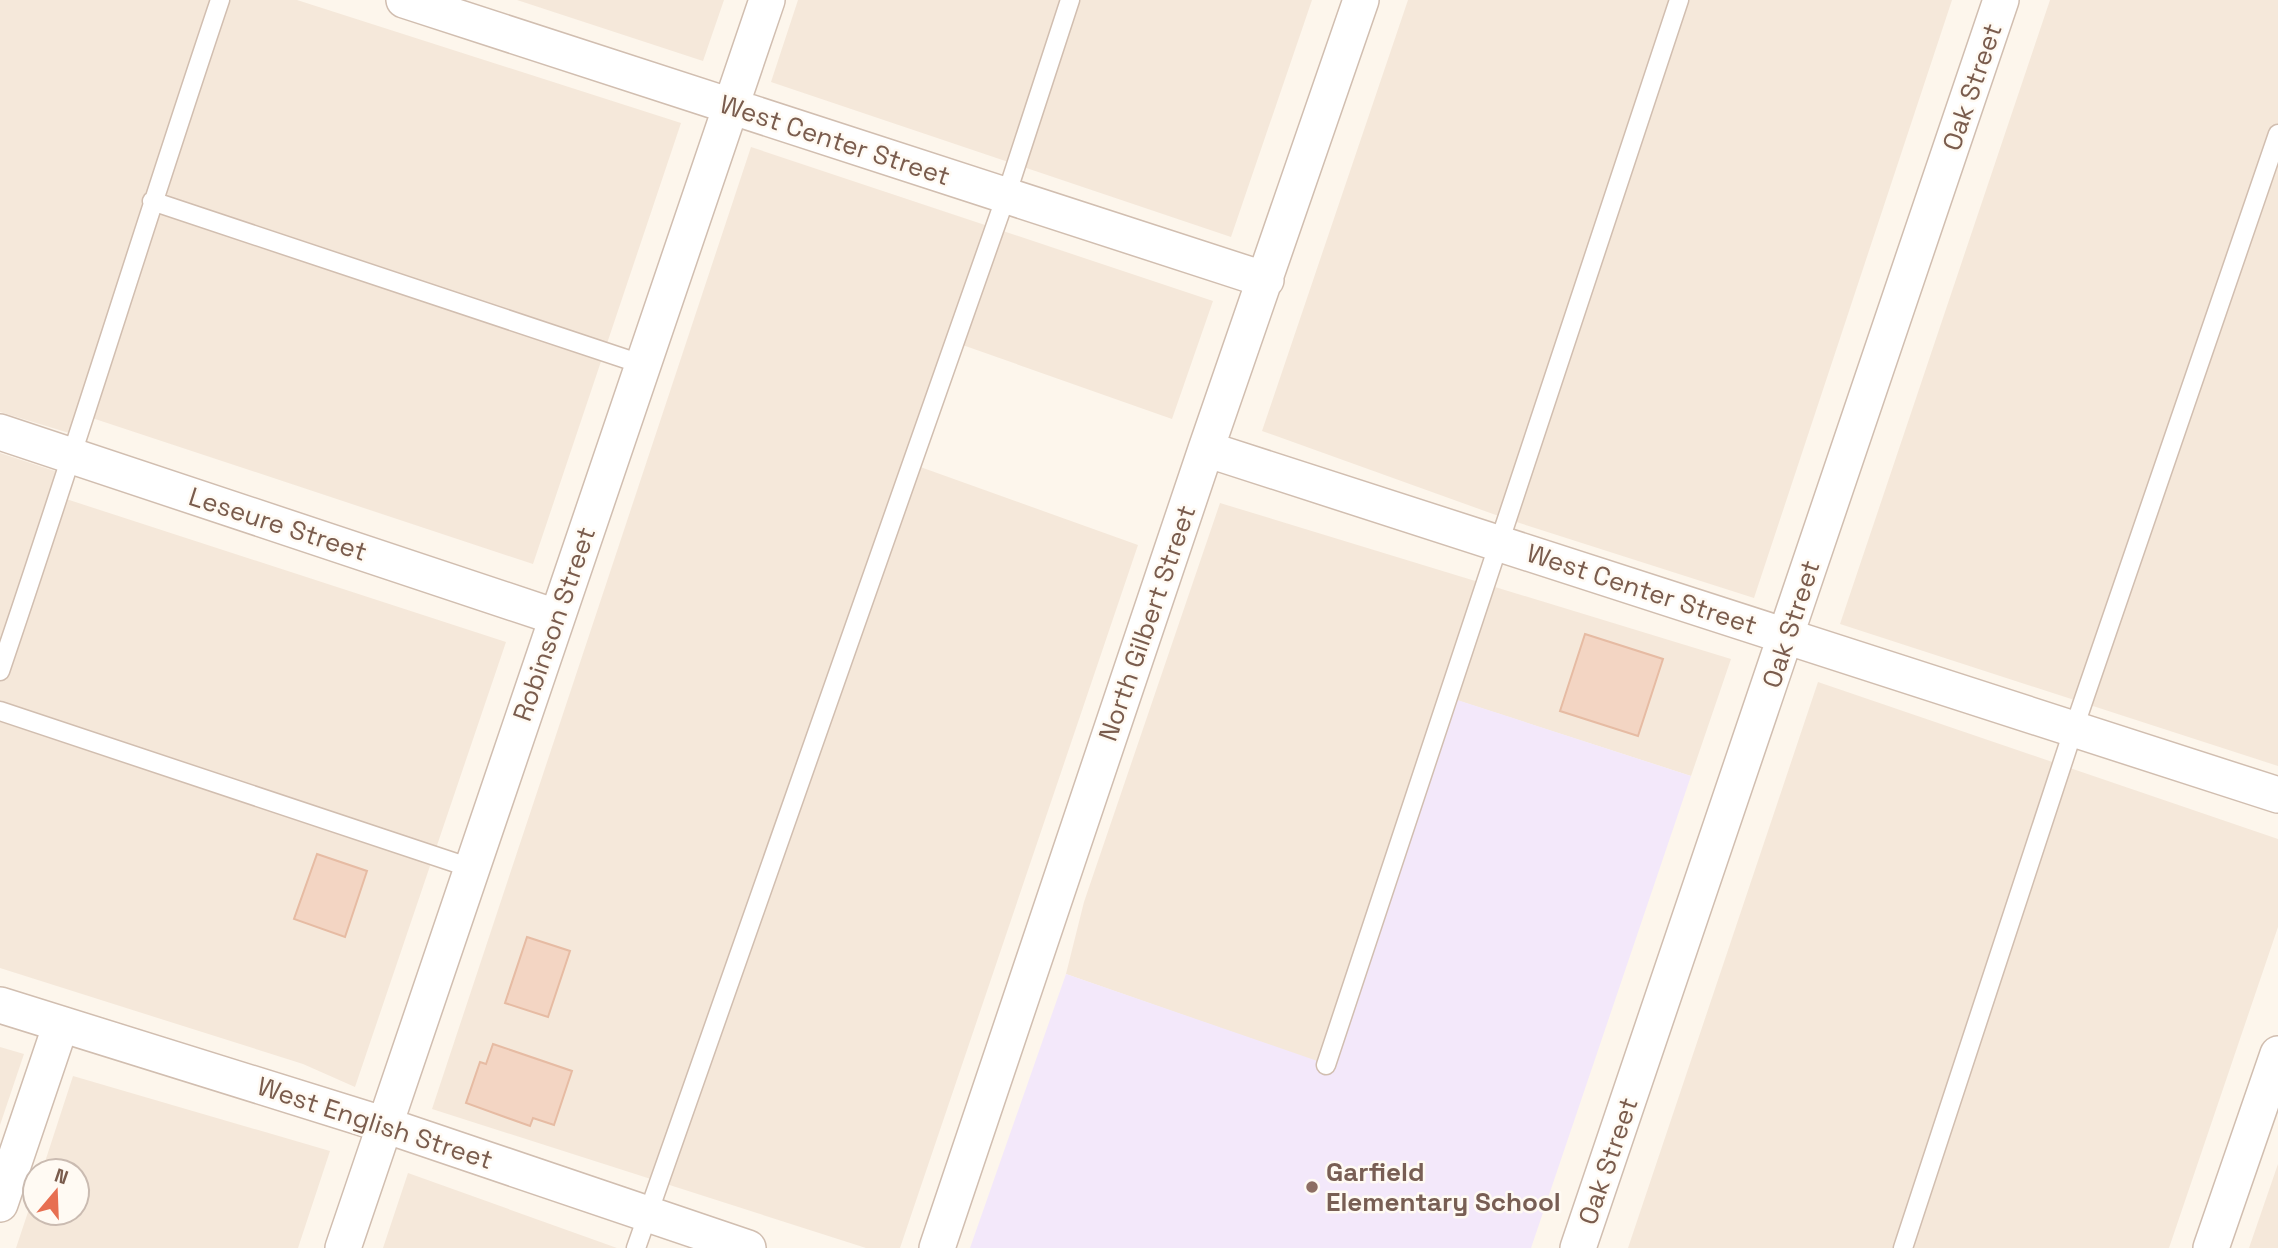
<svg xmlns="http://www.w3.org/2000/svg" width="2278" height="1248" viewBox="0 0 2278 1248" font-family="'Space Grotesk',sans-serif">
	<style>
		.residential { fill: #f5e8da }
		.education { fill: #f3e8fa }
		.building { fill: #f3d5c3; stroke: #e6bba3; stroke-width: 2 }
		.lines { fill: none; stroke-linecap: round; stroke-linejoin: round }
		.service-casing { stroke: #d1beb0; stroke-width: 21 }
		.minor-casing { stroke: #d1beb0; stroke-width: 38 }
		.service { stroke: #fff; stroke-width: 18 }
		.minor { stroke: #fff; stroke-width: 35 }
		.education-dot { fill: #8d6e63; stroke: #fffaf3; stroke-width: 2.5 }
		.labels { text-anchor: middle; dominant-baseline: central; stroke-width: 5; stroke-linejoin: round; paint-order: stroke }
		.street-label { font-size: 26px; fill: #7a5c4d; stroke: #fffaf3 }
		.education-label { font-size: 26px; font-weight: bold; fill: #785e54; stroke: #fffaf3; text-anchor: start }
	</style>
	<rect width="100%" height="100%" fill="#fdf6ec"/>
	<path class="residential" d="M0 0H297L681 123 533 564 86 416 79 436 0 412Z
		M517 0H724L703 61Z
		M798 0H1312L1231 237 771 82Z
		M1408 0H1952L1754 598 1507 519 1262 431Z
		M2050 0H2278V766L1840 624Z
		M751 147 1213 301 1172 419 954 342 912 464 1138 545 900 1248H866L432 1109Z
		M0 453 67 475 60 497 506 642 355 1087 303 1064 0 968Z
		M1220 503 1731 659 1691 776 1447 697 1326 1065 1066 974 1084 902Z
		M1818 682 2278 839V927L2169 1248H1628Z
		M0 1047 24 1054 0 1125Z
		M73 1076 330 1151 298 1248H16L35 1191V1213H77V1171H42Z
		M2278 1164V1248H2249Z
		M408 1173 617 1248H383Z"/>
	<path class="education" d="M1448 697 1691 776 1531 1248H970L1066 974 1326 1064Z"/>
	<path class="building" d="M1585 634 1663 659 1638 736 1560 711Z
		M317 854 367 871 345 937 294 919Z
		M527 937 570 951 548 1017 505 1003Z
		M493 1044 572 1071 554 1125 533 1118 530 1126 466 1103 480 1062 486 1064Z"/>
	<g class="lines">
		<defs>
			<path id="service" d="M152 201 641 364
				M0 671C76 448 145 223 220 0
				M0 711 471 868
				M1326 1065 1679 0
				M636 1248 1006 196 1070 0
				M1903 1248 2074 728 2278 134"/>
			<path id="minor" d="M404 0 1266 280
				M0 432 556 617
				M1206 449 2278 795
				M0 1005 385 1125 748 1248
				M0 1204 61 1024
				M343 1248 767 0
				M937 1248 1206 449 1361 0
				M1578 1248 2001 0
				M2211 1248 2278 1054"/>
		</defs>
		<use href="#service" class="service-casing"/>
		<use href="#minor" class="minor-casing"/>
		<use href="#service" class="service"/>
		<use href="#minor" class="minor"/>
	</g>
	<circle class="education-dot" cx="1312" cy="1187" r="7"/>
	<g class="labels">
		<g class="street-label">
			<text transform="translate(1972 87) rotate(-71)">Oak Street</text>
			<text transform="translate(835 140) rotate(18)">West Center Street</text>
			<text transform="translate(278 524) rotate(18)">Leseure Street</text>
			<text transform="translate(1642 589) rotate(18)">West Center Street</text>
			<text transform="translate(1147 623) rotate(-71)">North Gilbert Street</text>
			<text transform="translate(554 624) rotate(-71)">Robinson Street</text>
			<text transform="translate(1791 624) rotate(-72)">Oak Street</text>
			<text transform="translate(375 1123) rotate(18)">West English Street</text>
			<text transform="translate(1608 1161) rotate(-71)">Oak Street</text>
		</g>
		<g class="education-label">
			<text x="1326" y="1172">Garfield<tspan x="1326" dy="30">Elementary School</tspan></text>
		</g>
	</g>
	<g transform="translate(56 1192) rotate(19)"><circle r="33" fill="#fffaf3" stroke="#cabbb1" stroke-width="2"/>
	<path d="M0-5L12 26L0 18L-12 26Z" fill="#e76f51"/>
	<text y="-10" font-size="19" font-weight="bold" text-anchor="middle" fill="#7a5c4d">N</text>
	</g>
</svg>
